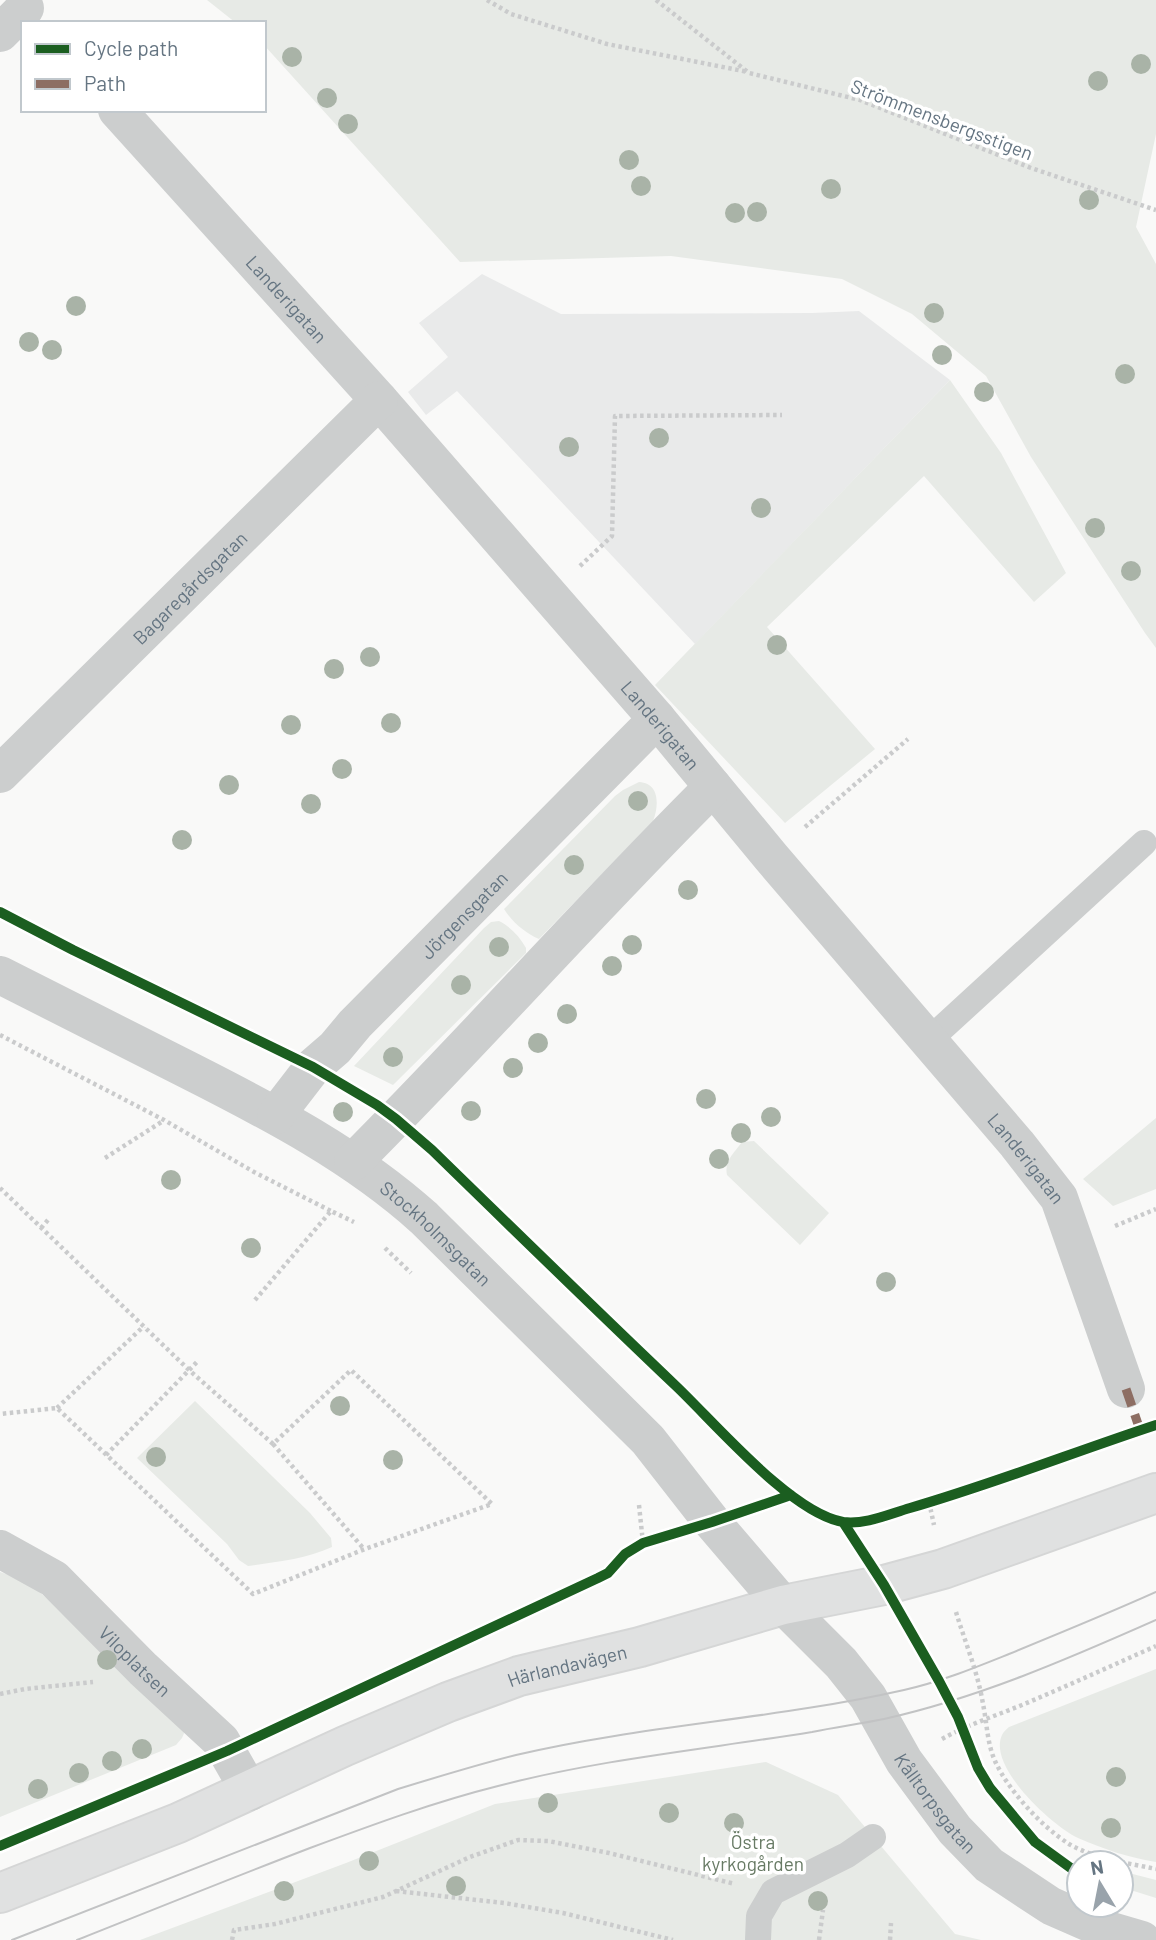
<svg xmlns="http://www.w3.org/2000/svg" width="1156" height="1940" viewBox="0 0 1156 1940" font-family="Barlow,sans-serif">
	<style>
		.built { fill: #e9eaea }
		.green { fill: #e7eae6 }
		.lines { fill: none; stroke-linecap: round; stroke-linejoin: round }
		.secondary-casing { stroke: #d5d6d6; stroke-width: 42 }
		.path { stroke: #cacbcc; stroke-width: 4.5; stroke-dasharray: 3.5 3.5; stroke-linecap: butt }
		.lane { stroke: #cccece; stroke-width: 26 }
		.street { stroke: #cccece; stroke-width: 38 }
		.secondary { stroke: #e0e1e1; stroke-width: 38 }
		.tram { stroke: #c2c3c4; stroke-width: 2 }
		.quiet { stroke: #8d6e63; stroke-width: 9; stroke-dasharray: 18 9; stroke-linecap: butt }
		.cycleway-casing { stroke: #fff; stroke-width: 15 }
		.cycleway { stroke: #1b5e20; stroke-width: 10 }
		.tree { fill: #a9b3a7 }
		.labels { text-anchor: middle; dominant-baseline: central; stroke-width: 7; stroke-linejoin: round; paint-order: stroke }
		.street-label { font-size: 19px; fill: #657582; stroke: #fff }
		.park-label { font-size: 19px; fill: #677a64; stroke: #fff }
	</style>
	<rect width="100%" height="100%" fill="#f9f9f8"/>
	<path class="built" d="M482 274 561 314 812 313 859 311 950 380 695 644 457 391 426 415 408 392 448 357 419 323Z"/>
	<path class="green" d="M207 0H1156V134L1136 227 1156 264V648L1145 633 1031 457 986 376 912 314 842 279 671 256 460 262 264 45V23H236Z
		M950 380 1001 453 1066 573 1034 602 924 476 767 627 875 749 785 823 655 685Z
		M639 782C660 783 659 806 653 821L539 939C525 933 512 922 504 909L615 796 623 790Z
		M499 921C511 927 520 937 526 948V953L393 1085 354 1066 484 928 491 922Z
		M1156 1118V1189L1113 1206 1083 1179Z
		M754 1141 829 1213 800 1245 727 1175C724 1161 734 1153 742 1142Z
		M195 1401 310 1513 331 1538 332 1547C306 1559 276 1562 248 1566L239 1560 227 1544 137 1458Z
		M0 1572 25 1580 50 1601 185 1731 182 1738 176 1745 0 1817Z
		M1156 1669V1862C1130 1858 1103 1849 1078 1838 1053 1826 987 1767 1002 1735 1003 1732 1006 1730 1009 1727Z
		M766 1762 838 1795 955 1934 981 1940H140L346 1863 495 1804Z
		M1121 1871 1156 1880V1898L1121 1887Z"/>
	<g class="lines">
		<defs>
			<g id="secondary">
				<path id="s6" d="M0 1893 178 1823 345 1746 448 1702 519 1676 640 1647 783 1605 884 1585 943 1569 1156 1493"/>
			</g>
		</defs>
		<use href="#secondary" class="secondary-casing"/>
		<path class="path" d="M487 0 511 14 607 44 748 72
			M656 0 749 73 860 100 1031 168 1156 210
			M580 566 612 536 615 416 782 415
			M805 827 908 739
			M0 1035 164 1120 254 1172 331 1211
			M105 1158 163 1121
			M0 1188 189 1370 273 1444 351 1370 492 1504 365 1549 253 1594 57 1408 0 1414
			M1115 1226 1156 1209
			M41 1228 48 1220
			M385 1248 411 1273
			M255 1300 331 1211 354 1222
			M57 1408 144 1326
			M273 1444 364 1549
			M106 1455 197 1362
			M929 1502 934 1525
			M639 1505 643 1543
			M956 1612C965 1642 978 1673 983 1704 987 1723 987 1743 995 1761 1008 1790 1042 1827 1069 1844 1095 1859 1128 1863 1156 1869
			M0 1694 25 1689 93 1682
			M942 1739C967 1725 995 1716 1022 1705 1067 1686 1111 1666 1156 1646
			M396 1891 504 1903 563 1913 673 1940
			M232 1940 234 1930 275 1924 383 1897 470 1857 518 1840 548 1841 609 1853 735 1884
			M819 1940 823 1910
			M890 1940 891 1923"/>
		<path class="lane" d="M928 1041 1144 843
			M758 1940 759 1916 773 1892 847 1855 873 1837"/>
		<g class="street">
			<path d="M0 33 25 8"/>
			<path id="s1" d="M117 110 379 400 657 719 771 857 1017 1144 1059 1198 1126 1389"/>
			<path id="s2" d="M0 774 379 400"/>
			<path id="s3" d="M0 975C63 1007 127 1039 190 1071 273 1113 355 1156 424 1218L648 1440 712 1522 783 1605 841 1663 868 1697 904 1761 955 1830 989 1865 1051 1906 1101 1928 1142 1940"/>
			<path id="s4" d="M276 1115 313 1067 335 1048 355 1024 657 719"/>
			<path d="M353 1162C476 1039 590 909 713 787"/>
			<path id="s5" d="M0 1549 54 1579 143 1669 221 1741 250 1792"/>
		</g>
		<use href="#secondary" class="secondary"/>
		<path class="tram" d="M12 1940 398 1789C437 1777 476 1765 516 1755 644 1725 776 1719 904 1690 940 1682 974 1668 1009 1654 1058 1634 1107 1614 1156 1592
			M77 1940C155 1909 232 1878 310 1848 372 1825 434 1802 498 1786 601 1759 707 1749 812 1732 836 1727 860 1724 884 1719 978 1698 1068 1659 1156 1620"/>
		<path class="quiet" d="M1126 1389 1140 1430"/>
		<defs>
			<path id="cycleway" d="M0 912 73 950 313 1067 377 1105 396 1119 432 1150C513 1229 594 1308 676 1386 715 1423 791 1513 843 1522 865 1525 889 1514 910 1508 993 1484 1074 1452 1156 1425
				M843 1522 884 1585 939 1681 958 1717 978 1768 990 1788 1035 1842 1079 1874
				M0 1846 227 1751 598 1578 608 1573 625 1554 643 1543 712 1522 791 1495"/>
		</defs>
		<use href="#cycleway" class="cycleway-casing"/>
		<use href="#cycleway" class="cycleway"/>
	</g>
	<g class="tree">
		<circle cx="292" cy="57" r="10"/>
		<circle cx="1141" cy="64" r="10"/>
		<circle cx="1098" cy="81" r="10"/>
		<circle cx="327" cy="98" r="10"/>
		<circle cx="348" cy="124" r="10"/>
		<circle cx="629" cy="160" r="10"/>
		<circle cx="641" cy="186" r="10"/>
		<circle cx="831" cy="189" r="10"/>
		<circle cx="1089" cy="200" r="10"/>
		<circle cx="757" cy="212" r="10"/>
		<circle cx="735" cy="213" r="10"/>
		<circle cx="76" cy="306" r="10"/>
		<circle cx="934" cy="313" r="10"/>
		<circle cx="29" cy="342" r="10"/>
		<circle cx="52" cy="350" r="10"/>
		<circle cx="942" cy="355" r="10"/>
		<circle cx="1125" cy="374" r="10"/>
		<circle cx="984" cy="392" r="10"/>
		<circle cx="659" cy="438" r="10"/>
		<circle cx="569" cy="447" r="10"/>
		<circle cx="761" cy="508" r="10"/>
		<circle cx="1095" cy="528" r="10"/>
		<circle cx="1131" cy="571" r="10"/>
		<circle cx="777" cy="645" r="10"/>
		<circle cx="370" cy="657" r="10"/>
		<circle cx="334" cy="669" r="10"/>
		<circle cx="391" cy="723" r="10"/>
		<circle cx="291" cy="725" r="10"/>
		<circle cx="342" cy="769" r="10"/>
		<circle cx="229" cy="785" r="10"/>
		<circle cx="638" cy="801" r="10"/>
		<circle cx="311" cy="804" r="10"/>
		<circle cx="182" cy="840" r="10"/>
		<circle cx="574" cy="865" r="10"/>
		<circle cx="688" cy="890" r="10"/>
		<circle cx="632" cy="945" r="10"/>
		<circle cx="499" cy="947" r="10"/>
		<circle cx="612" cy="966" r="10"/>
		<circle cx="461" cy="985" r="10"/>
		<circle cx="567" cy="1014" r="10"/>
		<circle cx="538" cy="1043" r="10"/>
		<circle cx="393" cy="1057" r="10"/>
		<circle cx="513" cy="1068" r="10"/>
		<circle cx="706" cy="1099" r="10"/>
		<circle cx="471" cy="1111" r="10"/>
		<circle cx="343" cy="1112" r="10"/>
		<circle cx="771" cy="1117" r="10"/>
		<circle cx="741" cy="1133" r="10"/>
		<circle cx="719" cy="1159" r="10"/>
		<circle cx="171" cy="1180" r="10"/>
		<circle cx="251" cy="1248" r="10"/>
		<circle cx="886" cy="1282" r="10"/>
		<circle cx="340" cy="1406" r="10"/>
		<circle cx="156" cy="1457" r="10"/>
		<circle cx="393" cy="1460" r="10"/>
		<circle cx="107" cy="1660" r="10"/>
		<circle cx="142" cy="1749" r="10"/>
		<circle cx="112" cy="1761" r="10"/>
		<circle cx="79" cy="1773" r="10"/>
		<circle cx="1116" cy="1777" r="10"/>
		<circle cx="38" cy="1789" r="10"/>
		<circle cx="548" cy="1803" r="10"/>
		<circle cx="669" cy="1813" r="10"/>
		<circle cx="734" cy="1823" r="10"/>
		<circle cx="1111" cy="1828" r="10"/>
		<circle cx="369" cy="1861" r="10"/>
		<circle cx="456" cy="1886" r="10"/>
		<circle cx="284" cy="1891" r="10"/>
		<circle cx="818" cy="1901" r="10"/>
	</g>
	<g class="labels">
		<g class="street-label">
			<text transform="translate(942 119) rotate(21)">Strömmensbergsstigen</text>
			<text stroke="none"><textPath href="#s1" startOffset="254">Landerigatan</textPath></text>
			<text stroke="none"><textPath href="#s2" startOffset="266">Bagaregårdsgatan</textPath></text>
			<text stroke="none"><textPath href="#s1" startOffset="821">Landerigatan</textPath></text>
			<text stroke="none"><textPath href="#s4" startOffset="275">Jörgensgatan</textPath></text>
			<text stroke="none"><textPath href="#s1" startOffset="1388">Landerigatan</textPath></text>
			<text stroke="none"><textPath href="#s3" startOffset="509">Stockholmsgatan</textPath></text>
			<text stroke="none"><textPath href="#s5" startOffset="177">Viloplatsen</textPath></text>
			<text stroke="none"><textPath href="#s6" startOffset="612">Härlandavägen</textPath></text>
			<text stroke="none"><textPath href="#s3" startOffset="1270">Kålltorpsgatan</textPath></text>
		</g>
		<g class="park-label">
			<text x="753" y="1841">Östra<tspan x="753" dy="22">kyrkogården</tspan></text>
		</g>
	</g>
	<rect x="21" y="21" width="245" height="91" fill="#ffffff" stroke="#c1c8cd" stroke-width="2"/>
	<rect x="35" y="44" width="35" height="10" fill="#1b5e20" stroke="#c1c8cd" stroke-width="2"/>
	<text x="84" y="56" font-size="21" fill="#657582">Cycle path</text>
	<rect x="35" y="79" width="35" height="10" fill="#8d6e63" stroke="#c1c8cd" stroke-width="2"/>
	<text x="84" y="91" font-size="21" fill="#657582">Path</text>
	<g transform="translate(1100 1884) rotate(350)"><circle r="33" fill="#ffffff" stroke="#c1c8cd" stroke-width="2"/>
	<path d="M0-5L12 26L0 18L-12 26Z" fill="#99a3ab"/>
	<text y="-10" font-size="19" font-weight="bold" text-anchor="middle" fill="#657582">N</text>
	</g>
</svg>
